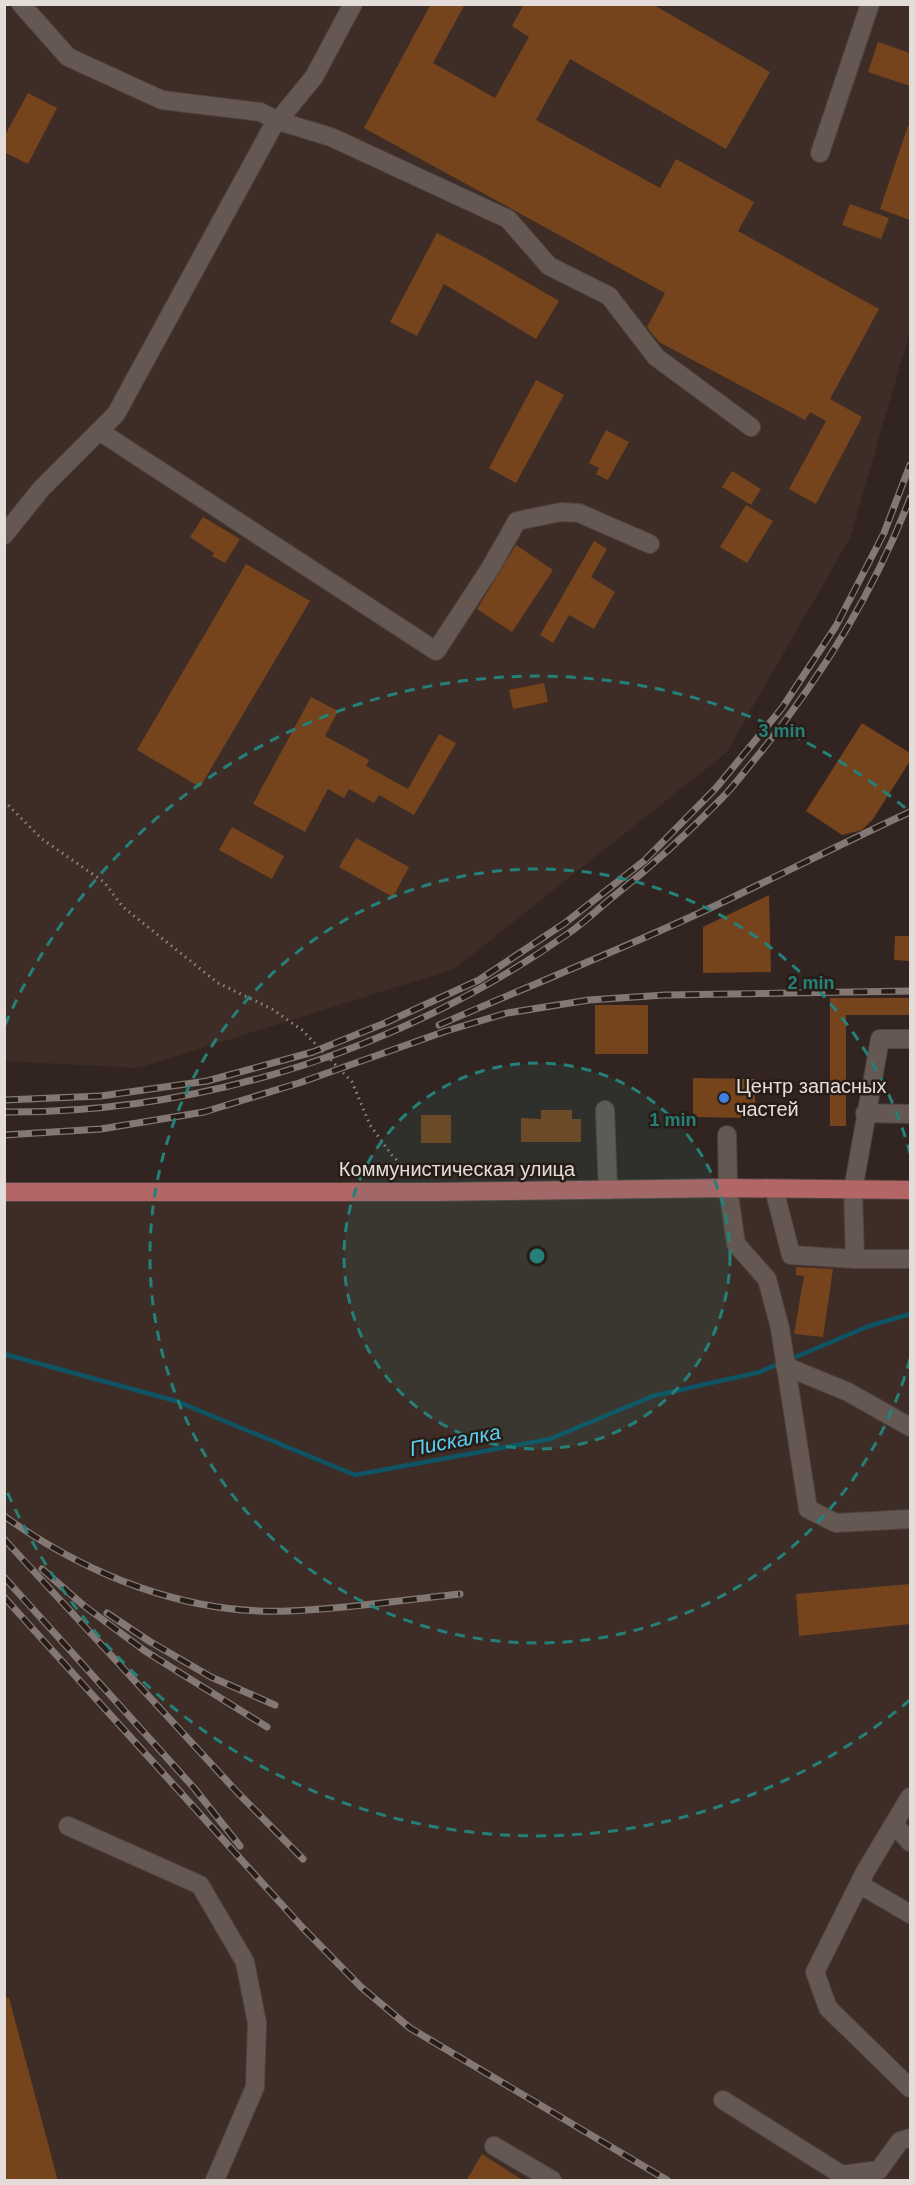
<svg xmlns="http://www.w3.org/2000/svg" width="915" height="2185" viewBox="0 0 915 2185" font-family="Helvetica,sans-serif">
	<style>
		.built { fill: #3e2d26 }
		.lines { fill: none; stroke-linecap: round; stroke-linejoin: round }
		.stream { stroke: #0e5465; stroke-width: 4.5 }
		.building { fill: #76441c }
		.minor-casing { stroke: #4e4440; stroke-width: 20 }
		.major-casing { stroke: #4e4440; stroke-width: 20 }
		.path { stroke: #908683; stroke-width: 3; stroke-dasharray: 1.5 4.5; stroke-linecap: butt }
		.minor { stroke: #655752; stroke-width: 18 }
		.major { stroke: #b46566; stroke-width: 18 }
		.rail-casing { stroke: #837874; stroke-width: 7 }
		.rail { stroke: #281c17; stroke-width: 4.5; stroke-dasharray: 14; stroke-linecap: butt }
		.ring { fill: none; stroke: #248079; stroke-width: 3; stroke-dasharray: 10 8 }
		.shop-dot { fill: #3f7fe0; stroke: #281c17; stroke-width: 2 }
		.labels { text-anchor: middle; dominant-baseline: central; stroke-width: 5; stroke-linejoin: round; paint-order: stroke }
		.poi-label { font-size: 20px; fill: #e4dcd9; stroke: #281c17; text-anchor: start }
		.street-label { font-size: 20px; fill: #e4dcd9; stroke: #281c17 }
		.water-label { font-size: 21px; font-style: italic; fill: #57d0f3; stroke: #281c17 }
		.centre { fill: #248079; stroke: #281c17; stroke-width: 3 }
		.ring-label { font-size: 18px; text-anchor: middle; font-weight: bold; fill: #248079; stroke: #281c17; stroke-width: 5; stroke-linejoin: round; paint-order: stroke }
	</style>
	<rect width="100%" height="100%" fill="#322521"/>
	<path class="built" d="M4 5H910V331L850 538 726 753 454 969 138 1068 5 1061Z
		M5 1195 910 1197V2180H5Z"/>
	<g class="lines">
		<path class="stream" d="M4 1354 176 1401 355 1475 550 1439 653 1396 760 1372 780 1363
			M791 1359 869 1326 910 1314"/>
	</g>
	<path class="building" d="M431 4H465L433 63 495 98 529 37 512 26 524 4H652L770 72 726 149 570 59 536 120 660 188 676 159 754 202 738 231 879 309 830 399 862 417 816 504 789 489 826 421 810 412 805 420 659 342 647 327 665 293 364 128Z
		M878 42 910 53V86L868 72Z
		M28 93 57 108 28 164 4 152V137Z
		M908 126H910V220L880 209Z
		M850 204 889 218 881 239 842 225Z
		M437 233 482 256 559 301 536 339 444 284 417 336 390 322Z
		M536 380 564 395 516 483 489 468Z
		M606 430 629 442 608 480 596 474 599 468 589 463Z
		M732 471 761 489 751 505 722 487Z
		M746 505 773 521 747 563 720 547Z
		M203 517 240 539 225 563 212 556 214 553 190 537Z
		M594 541 607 549 591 577 615 592 594 629 569 615 553 643 540 635Z
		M516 545 553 570 512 632 477 609Z
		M246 564 310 601 200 787 137 750Z
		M544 683 548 702 513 709 509 690Z
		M311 697 338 711 325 736 369 760 366 766 408 789 439 734 456 743 414 815 379 795 374 803 349 789 344 798 328 789 305 832 253 804Z
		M862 723 910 753V761L873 819 862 830 842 835 806 811Z
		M232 827 284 856 272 879 219 850Z
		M356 838 409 867 393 897 339 867Z
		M769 895 771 972 703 973V927Z
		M895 936H910V961L894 960Z
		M830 998H910V1015H846V1126H830Z
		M595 1005H648V1054H595Z
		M693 1078 755 1079V1118L693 1117Z
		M541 1110H572V1119H581V1142H521V1118L541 1119Z
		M421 1115H451V1143H421Z
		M796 1267 833 1269 823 1337 794 1334 804 1276 796 1275Z
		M910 1584V1624L799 1636 796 1594Z
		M4 1998H9L58 2181H4Z
		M482 2154 524 2181H466Z"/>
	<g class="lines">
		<defs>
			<path id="minor" d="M21 4 68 57 162 100 260 112 278 121 331 137 508 219 549 266 609 296 656 357 751 427
				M820 153 870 4
				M99 431 436 651 491 567 517 521 561 512 579 513 650 544
				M4 535 42 488 116 414 272 128 314 77 353 4
				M605 1110 608 1190
				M865 1113 910 1114
				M727 1135 728 1188 736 1244 767 1279 780 1328 808 1509 836 1523 910 1519
				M774 1189 791 1255 855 1259 853 1190 880 1039H910
				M855 1259H910
				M785 1366 848 1392 910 1427
				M910 1797 865 1872 815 1972 828 2008 910 2088
				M894 1824 910 1842
				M68 1826 200 1885 245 1962 257 2023 255 2087 215 2180
				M859 1884 910 1914
				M723 2100 842 2175 879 2170 900 2141 910 2138
				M494 2146 552 2180"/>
			<path id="major" d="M4 1192H431L728 1188 910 1190"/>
		</defs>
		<use href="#minor" class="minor-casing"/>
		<use href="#major" class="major-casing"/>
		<path class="path" d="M4 801 42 839 104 882 123 907 218 983 272 1009 302 1030 352 1082 370 1125 391 1154 413 1176"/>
		<use href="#minor" class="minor"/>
		<use href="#major" class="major"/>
		<defs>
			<path id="rail" d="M439 1025C533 984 628 947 721 903 784 873 847 841 910 812
				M4 1100 101 1096 207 1081 313 1052 385 1023 479 980 565 923 645 860 716 788 782 708 836 626 884 533 910 465
				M4 1112C205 1114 406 1047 569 933 585 922 599 908 614 896 652 866 688 833 722 798 736 784 747 768 760 753 822 676 875 590 910 498
				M4 1135 101 1129 204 1112 299 1083 446 1031 507 1013 589 1000 665 995 910 991
				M4 1516C87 1575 186 1615 288 1611 345 1609 403 1600 460 1594
				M4 1539 238 1793 303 1859
				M42 1569 83 1605 145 1651 267 1727
				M4 1577 194 1788 240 1846
				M4 1597 302 1927 361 1987 410 2028 667 2180
				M107 1613 149 1641 211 1677 275 1705"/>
		</defs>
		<use href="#rail" class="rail-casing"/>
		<use href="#rail" class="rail"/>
	</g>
	<circle cx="537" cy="1256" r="193" fill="#248079" fill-opacity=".12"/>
	<g class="ring">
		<circle cx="537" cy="1256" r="193"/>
		<path d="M910 1359A387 387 0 1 1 910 1153"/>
		<path d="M910 1700A580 580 0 0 1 5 1487M5 1025A580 580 0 0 1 910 812"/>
	</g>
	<circle class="shop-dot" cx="724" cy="1098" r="6"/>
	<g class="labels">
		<g class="poi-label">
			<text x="736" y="1086">Центр запасных<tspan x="736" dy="23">частей</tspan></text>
		</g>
		<g class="street-label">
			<text x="457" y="1169">Коммунистическая улица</text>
		</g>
		<g class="water-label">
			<text transform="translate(455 1440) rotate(-11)">Пискалка</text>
		</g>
	</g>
	<circle cx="537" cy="1256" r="9" class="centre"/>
	<g class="ring-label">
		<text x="782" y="737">3 min</text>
		<text x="811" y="989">2 min</text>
		<text x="673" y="1126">1 min</text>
	</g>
	<rect width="915" height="2185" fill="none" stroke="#e4dcd9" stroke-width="12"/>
</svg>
